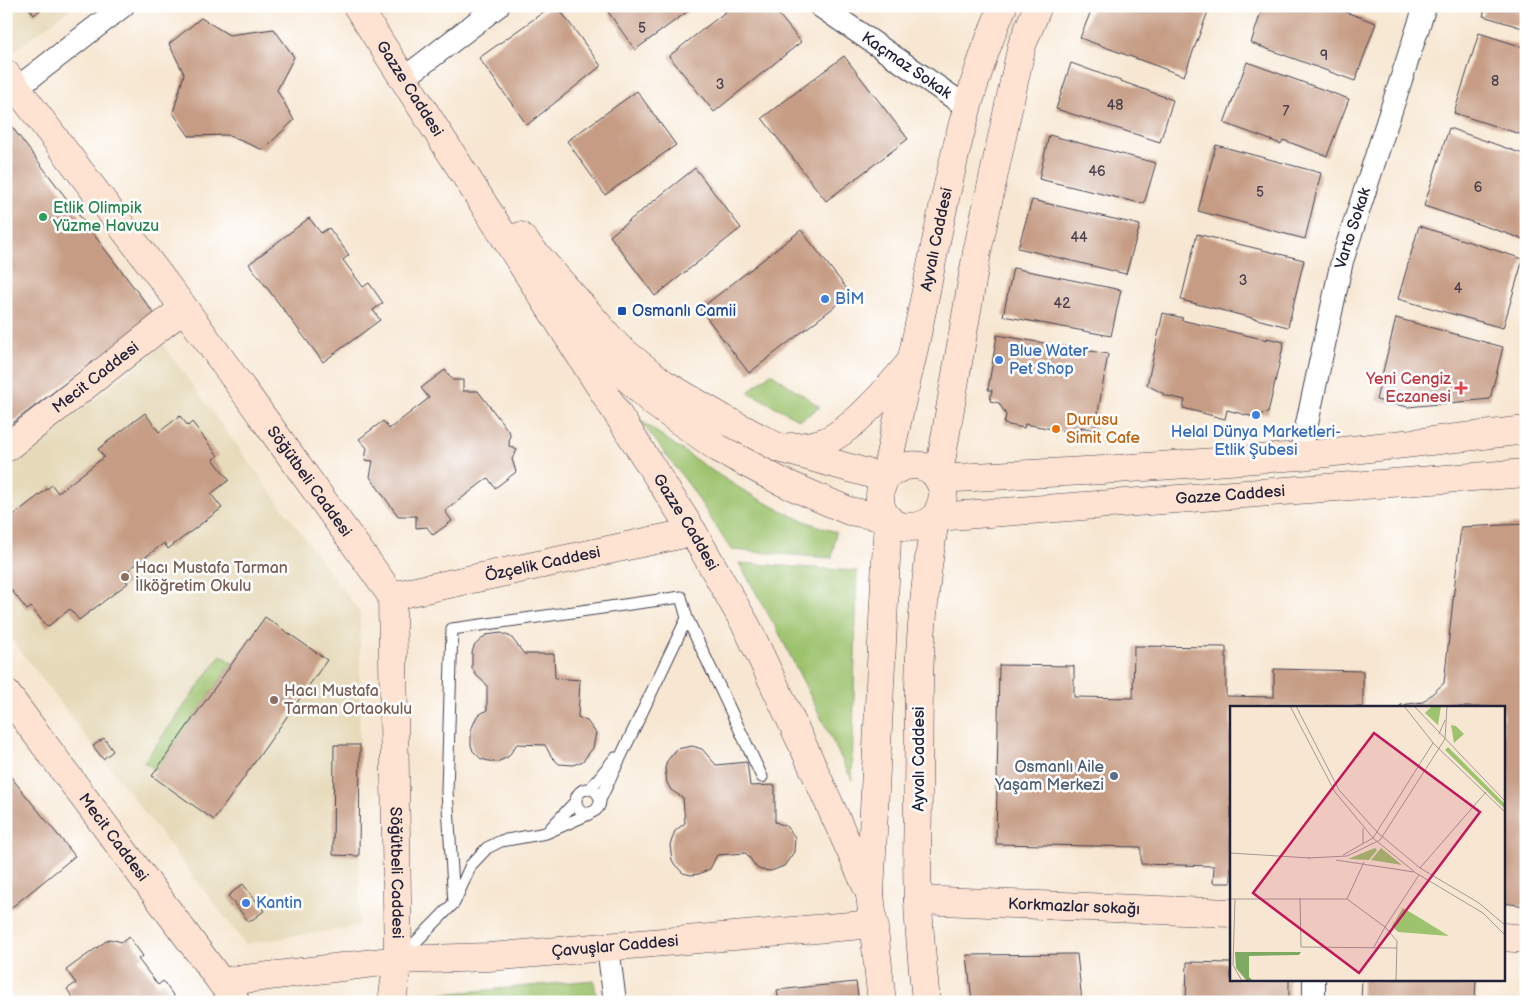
<svg xmlns="http://www.w3.org/2000/svg" width="1532" height="1008" viewBox="0 0 1532 1008" font-family="'Balsamiq Sans',sans-serif">
	<style>
		.built { fill: #e6daba }
		.green { fill: #9ec36e; stroke: #607254 }
		.building { fill: #c69c84 }
		.lines { fill: none; stroke-linecap: round; stroke-linejoin: round }
		.lane-casing { stroke: #424052; stroke-width: 13 }
		.street-casing { stroke: #424052; stroke-width: 24 }
		.secondary-casing { stroke: #424052; stroke-width: 29 }
		.lane { stroke: #fff; stroke-width: 11 }
		.street { stroke: #fff; stroke-width: 22 }
		.secondary { stroke: #fee3d2; stroke-width: 28 }
		.leisure-dot { fill: #2e9e5b; stroke: #fff; stroke-width: 2 }
		.shop-dot { fill: #3f7fe0; stroke: #fff; stroke-width: 2 }
		.transit-dot { fill: #1a4fb4; stroke: #fff; stroke-width: 2 }
		.health-dot { fill: #e0444e; stroke: #fff; stroke-width: 2 }
		.food-dot { fill: #e8710a; stroke: #fff; stroke-width: 2 }
		.education-dot { fill: #8d6e63; stroke: #fff; stroke-width: 2 }
		.service-dot { fill: #5c6f8a; stroke: #fff; stroke-width: 2 }
		.labels { text-anchor: middle; dominant-baseline: central; stroke-width: 5; stroke-linejoin: round; paint-order: stroke }
		.number-label { font-size: 14px; fill: #4b404d }
		.street-label { font-size: 16px; fill: #22223b; stroke: #fff }
		.leisure-label { font-size: 16px; fill: #27864d; stroke: #fff; text-anchor: start }
		.shop-label { font-size: 16px; fill: #366cbe; stroke: #fff; text-anchor: start }
		.transit-label { font-size: 16px; fill: #164399; stroke: #fff; text-anchor: start }
		.health-label { font-size: 16px; fill: #be3a42; stroke: #fff; text-anchor: end }
		.food-label { font-size: 16px; fill: #c56008; stroke: #fff; text-anchor: start }
		.education-label { font-size: 16px; fill: #785e54; stroke: #fff; text-anchor: start }
		.service-label { font-size: 16px; fill: #4e5e75; stroke: #fff; text-anchor: end }
		.inset-road { fill: none; stroke: #a29896; stroke-width: 1 }
		.view { fill: #c2185b; fill-opacity: 0.15; stroke: #c2185b; stroke-width: 2.5 }
		.inset-edge { fill: none; stroke: #22223b; stroke-width: 2.5 }
	</style>
	<rect width="100%" height="100%" fill="#fff"/>
	<filter id="ink" filterUnits="userSpaceOnUse"><feTurbulence type="fractalNoise" baseFrequency=".02" numOctaves="2"/><feDisplacementMap in="SourceGraphic" scale="10" xChannelSelector="R" yChannelSelector="G"/><feConvolveMatrix kernelMatrix="1 2 1 2 8 2 1 2 1" color-interpolation-filters="sRGB"/></filter>
	<filter id="wash" filterUnits="userSpaceOnUse"><feTurbulence type="fractalNoise" baseFrequency=".0096" numOctaves="4" result="noise"/><feDisplacementMap in="SourceGraphic" scale="20" xChannelSelector="R" yChannelSelector="G"/><feGaussianBlur stdDeviation="1.12" result="paint"/><feColorMatrix in="noise" values="0 0 0 0 0 0 0 0 0 0 0 0 0 0 0 0 0 1.4 0 .05"/><feComposite in="paint" operator="in"/></filter>
	<g filter="url(#wash)">
		<rect width="100%" height="100%" fill="#f7e7d2"/>
		<path class="built" d="M6 6H74L10 54 6 49Z
			M163 345 360 613 359 926 245 944 6 632V469Z"/>
		<path class="green" d="M771 373 820 407 802 419H798L748 392Z
			M639 419C690 456 741 494 800 519 811 524 824 528 836 532L832 558 731 550 692 489Z
			M739 563 857 571 852 780 779 633Z
			M221 655 232 663 157 770 144 762Z
			M594 980 597 1002H430L432 995Z"/>
		<g id="blocks">
			<path class="building" d="M28 6H45L34 15Z
				M552 6H557L601 66 527 125 479 58Z
				M604 6H695L635 50Z
				M733 6H772L801 42 714 112 669 56Z
				M1093 6H1210L1184 76 1080 38Z
				M1263 6H1329L1376 23 1355 81 1251 43Z
				M1486 6H1526V29L1483 16Z
				M201 18 229 35 274 29 294 57 277 90 294 120 263 150 227 135 189 136 173 113 184 74 169 44Z
				M1479 33 1526 48V136L1454 113Z
				M844 56 908 139 826 201 762 118Z
				M1247 62 1349 99 1327 156 1283 140 1281 144 1224 123Z
				M1071 63 1173 100 1160 142 1056 109Z
				M637 91 676 145 605 195 567 141Z
				M6 119 155 315 6 428Z
				M1449 128 1526 155V240L1424 206Z
				M1049 135 1156 163 1144 204 1039 179Z
				M1216 145 1321 173 1305 239 1198 211Z
				M695 168 741 228 655 296 610 236Z
				M1032 200 1140 225 1126 274 1018 248Z
				M309 218 321 233 329 228 349 255 343 260 363 287 369 283 383 303 373 310 380 320 323 362 249 264Z
				M1419 226 1523 259 1503 328 1398 299Z
				M801 230 851 294 749 373 700 309Z
				M1197 234 1304 260 1288 327 1181 300Z
				M1013 268 1121 290 1111 336 1003 316Z
				M1163 313 1183 318 1181 320 1267 340V338L1284 342 1268 413 1250 416 1227 410 1225 419 1183 408 1185 400 1163 395 1164 394 1147 385Z
				M1396 318 1503 347 1490 399 1408 407 1376 400Z
				M997 335 1108 354 1095 430 1081 427 1080 434 1025 424 1024 428 1004 424 1006 415 999 403 990 401 992 390H988Z
				M445 370 453 380H463V391H478L510 433 509 446 517 450 512 459 516 472 495 488 488 478 445 511 452 521 433 535 427 527 416 528V516H398L370 477 373 461 365 460 367 448 359 439 383 421 389 429 429 398 421 388Z
				M145 413 159 432 180 416 188 426 192 422 218 456 213 459 229 480 211 494 222 508 168 549 164 543 122 575 128 583 79 620 70 609 47 627 31 607 27 610 6 583V537L8 535 6 533V521L52 485 58 493 104 457 98 449Z
				M1526 524V906L1503 903V707H1399L1401 705 1423 702 1444 683 1461 527Z
				M265 617 327 660 214 820 152 776Z
				M501 633 511 637 524 654H554L555 678 580 680 578 717 587 721 596 733 593 748 583 761 573 765 559 764 551 756 545 745 517 744 508 757 497 762 489 761 481 759 473 751 471 745V730L477 716 487 710V685L476 675 472 668V653L474 646 486 635Z
				M1134 646 1226 647V696L1274 697V669L1363 671V707H1231V883H1213L1214 866 1141 864V847L996 844 999 665 1074 666V697L1133 698Z
				M104 738 113 751 103 759 93 746Z
				M334 745H360L359 856 333 855Z
				M692 746 702 749 716 765 747 762 750 786 775 785V822L786 826 795 837 794 852 784 866 771 871 761 870 757 868 746 853 717 855 710 869 699 874 691 875 683 873 675 865 672 860 670 845 675 831 685 823 683 798 671 790 667 783 665 768 667 761 677 749Z
				M6 771 75 856 6 912Z
				M243 884 264 911 249 922 228 896Z
				M129 937 143 956 138 959 158 985 163 981 178 1002H76L67 989 76 983 66 970 109 939 122 942Z
				M1077 954 1082 1002H972L967 955Z
				M1187 962 1231 963V979H1289V1002H1186Z
				M1362 979H1476L1475 1002H1361Z
				M1525 980 1526 1002H1522Z
				M856 982 859 1002H779L777 990Z"/>
		</g>
	</g>
	<g filter="url(#ink)">
		<use href="#blocks" fill-opacity="0" stroke="#424052" stroke-width="1"/>
		<g class="lines">
			<defs>
				<path id="lane" d="M687 618 762 777
					M576 801a12 12 0 1 1 24 0a12 12 0 1 1-24 0Z
					M590 789 615 758
					M589 814 546 833 501 841 487 848 471 865 454 903 447 791 452 629 681 597 687 618 600 800
					M549 830 576 801
					M401 957 454 903"/>
				<g id="street">
					<path id="s1" d="M820 6 967 107"/>
					<path d="M403 79 498 6"/>
					<path d="M17 88 123 6"/>
					<path id="s2" d="M1300 456 1342 261 1425 6"/>
					<path d="M608 947 615 1002"/>
					<path d="M1314 979V1002"/>
				</g>
				<g id="secondary">
					<path id="s3" d="M357 6 693 532 747 627 805 750 870 894"/>
					<path id="s4" d="M6 74 184 308 392 596 398 960 221 982"/>
					<path d="M520 236 618 347 663 383 724 419 779 448 885 478"/>
					<path d="M572 316 616 367 654 403 718 448 778 480 849 511 888 518"/>
					<path d="M790 447C800 447 811 446 821 443 849 434 889 388 908 365"/>
					<path id="s5" d="M6 448 184 308"/>
					<path d="M885 478C903 460 934 459 942 488 946 501 937 509 935 521 927 564 923 608 920 653 918 698 919 744 918 789 918 826 916 863 918 900 919 934 923 968 926 1002"/>
					<path d="M938 479 1103 470 1300 456 1526 430"/>
					<path d="M938 479 977 252 1022 45 1038 6"/>
					<path id="s6" d="M936 517 1526 473"/>
					<path id="s7" d="M936 517C915 535 881 529 880 498 879 489 884 482 886 473 894 435 902 399 911 362 938 242 954 119 1003 6"/>
					<path id="s8" d="M392 596 693 532"/>
					<path id="s9" d="M6 693 236 1002"/>
					<path id="s10" d="M918 900 1231 913"/>
					<path d="M1503 937 1526 939"/>
					<path id="s11" d="M392 1002 398 960 489 957 874 924"/>
					<path d="M882 1002 870 894 888 518"/>
				</g>
			</defs>
			<use href="#lane" class="lane-casing"/>
			<use href="#street" class="street-casing"/>
			<use href="#secondary" class="secondary-casing"/>
			<use href="#lane" class="lane"/>
			<use href="#street" class="street"/>
			<use href="#secondary" class="secondary"/>
		</g>
	</g>
	<circle class="leisure-dot" cx="43" cy="217" r="5"/>
	<g class="shop-dot">
		<circle cx="825" cy="299" r="5"/>
		<circle cx="999" cy="360" r="5"/>
		<circle cx="1256" cy="415" r="5"/>
		<circle cx="246" cy="903" r="5"/>
	</g>
	<rect class="transit-dot" x="617" y="306" width="10" height="10" rx="2.5"/>
	<path class="health-dot" d="M1458.5 380.5h5v5h5v5h-5v5h-5v-5h-5v-5h5z"/>
	<circle class="food-dot" cx="1056" cy="429" r="5"/>
	<g class="education-dot">
		<circle cx="125" cy="577" r="5"/>
		<circle cx="274" cy="700" r="5"/>
	</g>
	<circle class="service-dot" cx="1114" cy="776" r="5"/>
	<g class="labels">
		<g class="number-label">
			<text x="642" y="28">5</text>
			<text x="1324" y="55">9</text>
			<text x="1495" y="81">8</text>
			<text x="720" y="84">3</text>
			<text x="1115" y="105">48</text>
			<text x="1286" y="111">7</text>
			<text x="1097" y="171">46</text>
			<text x="1478" y="187">6</text>
			<text x="1260" y="192">5</text>
			<text x="1079" y="237">44</text>
			<text x="1243" y="280">3</text>
			<text x="1458" y="288">4</text>
			<text x="1062" y="303">42</text>
		</g>
		<g class="street-label">
			<text stroke="none"><textPath href="#s1" startOffset="105">Kaçmaz Sokak</textPath></text>
			<text stroke="none"><textPath href="#s3" startOffset="98">Gazze Caddesi</textPath></text>
			<text stroke="none"><textPath href="#s2" startOffset="234">Varto Sokak</textPath></text>
			<text stroke="none"><textPath href="#s7" startOffset="340">Ayvalı Caddesi</textPath></text>
			<text stroke="none"><textPath href="#s5" startOffset="114">Mecit Caddesi</textPath></text>
			<text stroke="none"><textPath href="#s4" startOffset="508">Söğütbeli Caddesi</textPath></text>
			<text stroke="none"><textPath href="#s6" startOffset="295">Gazze Caddesi</textPath></text>
			<text stroke="none"><textPath href="#s3" startOffset="612">Gazze Caddesi</textPath></text>
			<text stroke="none"><textPath href="#s8" startOffset="154">Özçelik Caddesi</textPath></text>
			<text transform="translate(919 759) rotate(-90)">Ayvalı Caddesi</text>
			<text stroke="none"><textPath href="#s9" startOffset="180">Mecit Caddesi</textPath></text>
			<text stroke="none"><textPath href="#s4" startOffset="926">Söğütbeli Caddesi</textPath></text>
			<text stroke="none"><textPath href="#s10" startOffset="156">Korkmazlar sokağı</textPath></text>
			<text stroke="none"><textPath href="#s11" startOffset="260">Çavuşlar Caddesi</textPath></text>
		</g>
		<g class="leisure-label">
			<text x="53" y="208">Etlik Olimpik<tspan x="53" dy="18">Yüzme Havuzu</tspan></text>
		</g>
		<g class="shop-label">
			<text x="835" y="299">BİM</text>
			<text x="1009" y="351">Blue Water<tspan x="1009" dy="18">Pet Shop</tspan></text>
			<text x="1256" y="432" text-anchor="middle">Helal Dünya Marketleri-<tspan x="1256" dy="18">Etlik Şubesi</tspan></text>
			<text x="256" y="903">Kantin</text>
		</g>
		<g class="transit-label">
			<text x="632" y="311">Osmanlı Camii</text>
		</g>
		<g class="health-label">
			<text x="1451" y="379">Yeni Cengiz<tspan x="1451" dy="18">Eczanesi</tspan></text>
		</g>
		<g class="food-label">
			<text x="1066" y="420">Durusu<tspan x="1066" dy="18">Simit Cafe</tspan></text>
		</g>
		<g class="education-label">
			<text x="135" y="568">Hacı Mustafa Tarman<tspan x="135" dy="18">İlköğretim Okulu</tspan></text>
			<text x="284" y="691">Hacı Mustafa<tspan x="284" dy="18">Tarman Ortaokulu</tspan></text>
		</g>
		<g class="service-label">
			<text x="1104" y="767">Osmanlı Aile<tspan x="1104" dy="18">Yaşam Merkezi</tspan></text>
		</g>
	</g>
	<g transform="translate(1230 706)">
		<rect width="275" height="275" fill="#f7e7d2"/>
		<path d="M202 0H211L208 19 195 7ZM221 19 226 20 234 28 224 37ZM218 41 275 98V103L215 44ZM145 142 147 144 139 154 118 153ZM151 142 172 159 141 154ZM173 202 185 209 219 230 168 226 162 220Z" fill="#9ec36e"/>
		<path d="M5 246H71L69 249 19 250V271L23 275H17L6 262Z" fill="#7ea961"/>
		<path class="inset-road" d="M60 0 105 86 144 133 186 167 253 207 275 229M66 0 109 84 148 127 190 162 249 197 275 219M174 0 204 38 275 106M184 0 275 95M209 28 215 14M215 33 217 0M133 138V122M0 147 80 152M113 149 143 132 203 37M78 152 117 150 150 134 215 33M106 154 184 166M190 162 256 86M70 192 71 241 167 242M0 193H117L155 221 144 241M5 193 3 259 12 275M117 193 134 156M166 275 167 235 155 221 189 169"/>
		<path class="view" d="M144 27 250 106 129 267 23 187Z"/>
		<rect width="275" height="275" class="inset-edge"/>
	</g>
	<rect width="1532" height="1008" fill="none" stroke="#fff" stroke-width="25"/>
</svg>
